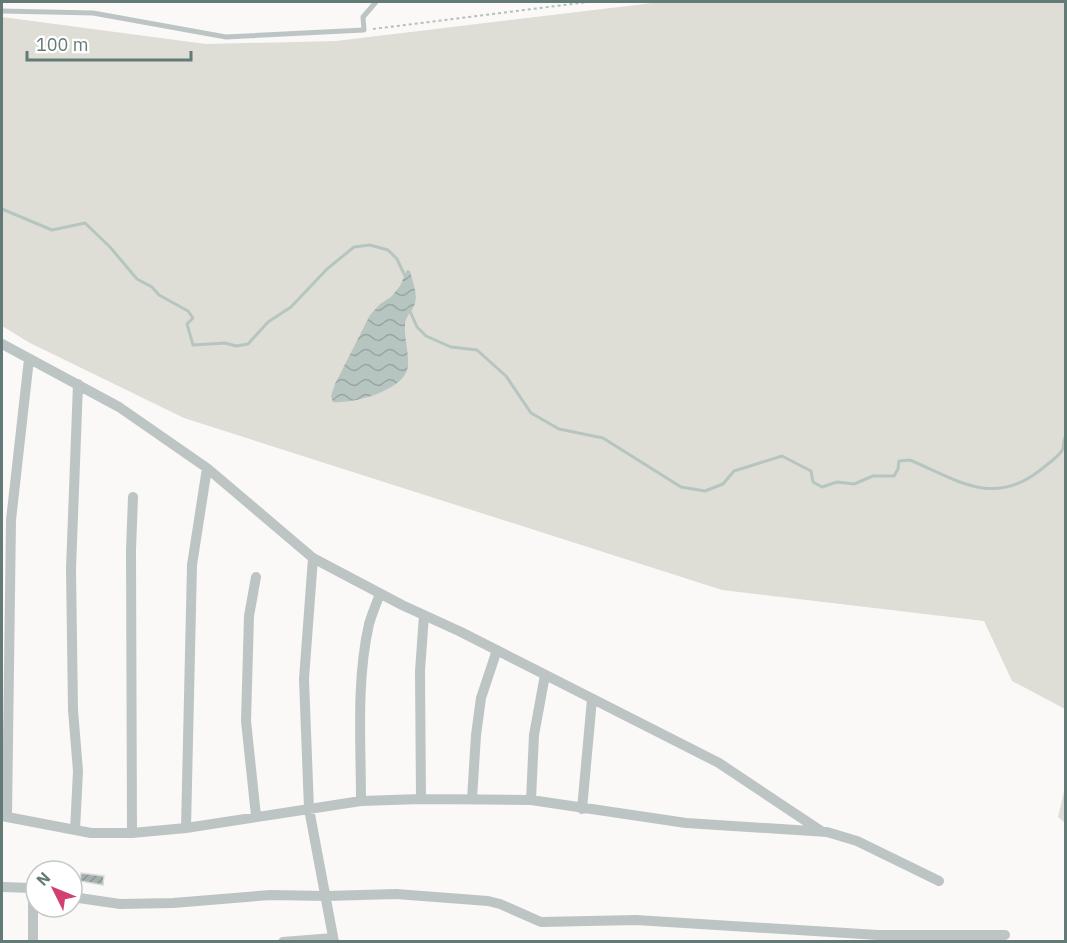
<svg xmlns="http://www.w3.org/2000/svg" width="1067" height="943" viewBox="0 0 1067 943" font-family="'IBM Plex Sans',sans-serif">
	<style>
		.green { fill: #deded7 }
		.water { fill: url(#water-waves) }
		.lines { fill: none; stroke-linecap: round; stroke-linejoin: round }
		.stream { stroke: #b7c5c1; stroke-width: 3 }
		.building { fill: url(#building-hatch); stroke: #dcdbda; stroke-width: 1.5 }
		.path { stroke: #b8bebd; stroke-width: 2; stroke-dasharray: 3 3; stroke-linecap: butt }
		.lane { stroke: #bdc5c4; stroke-width: 5 }
		.street { stroke: #bdc5c4; stroke-width: 10 }
	</style>
	<defs>
		<pattern id="water-waves" width="16" height="10" patternUnits="userSpaceOnUse" patternTransform="scale(1.5)"><rect width="16" height="10" fill="#b7c5c1"/><path d="M0 5q4-4 8 0t8 0" fill="none" stroke="#98a5a2"/></pattern>
		<pattern id="building-hatch" width="6" height="6" patternUnits="userSpaceOnUse" patternTransform="scale(1.5)"><rect width="6" height="6" fill="#a3b1ae"/><path d="M-1 1l2-2M0 6l6-6M5 7l2-2" fill="none" stroke="#889592"/></pattern>
	</defs>
	<rect width="100%" height="100%" fill="#faf9f8"/>
	<path class="green" d="M661 2H1065V709L1012 681 984 621 722 590 184 418 30 343 2 326V17L206 44 336 41Z
		M1065 787 1066 823H1065L1058 817Z"/>
	<path class="water" d="M407 270 410 271C412 280 418 294 415 303 413 311 406 315 405 324 404 338 409 352 408 366 406 390 354 404 333 402L331 396 335 384 370 315 380 304 391 297 400 286Z"/>
	<g class="lines">
		<path class="stream" d="M2 209 52 230 85 223 110 247 137 279 152 287 159 295 188 311 193 318 187 324 193 345 225 343 236 346 248 344 268 322 291 307 327 269 354 247 370 245 388 250 397 259 405 276
			M409 309 417 327 426 336 451 347 477 350 506 376 531 413 559 429 603 438 681 487 705 491 723 484 734 471 782 456 811 471 813 482 822 487 837 482 854 484 873 476H894L898 469 899 461 910 460C957 480 993 507 1039 471 1046 465 1059 457 1063 449 1064 444 1063 440 1066 435"/>
	</g>
	<path class="building" d="M81 873 104 876 103 885 80 881Z"/>
	<g class="lines">
		<path class="path" d="M373 29 588 2"/>
		<path class="lane" d="M2 11 93 13 226 37 364 30 363 17 376 2"/>
		<path class="street" d="M2 344 119 407 207 468 313 558 402 605 461 632 719 763 821 831
			M313 558 304 679 309 809 334 942
			M421 799 420 671 424 615
			M472 799 476 735 481 698 497 650
			M531 800 534 735 545 675
			M361 801C361 743 356 682 369 624 372 614 376 604 380 594
			M582 809 592 699
			M2 816 91 833H132L186 828 361 801 421 799 531 800 686 823 827 832 857 841 939 881
			M7 816 11 520 29 359
			M256 816 246 721 249 616 256 577
			M186 828 192 565 207 468
			M75 830 78 771 73 710 71 569 78 384
			M132 833 131 550 133 497
			M2 887 33 888
			M72 897 120 904 173 903 270 895 326 896 396 894 488 901 500 904 541 922 636 920 878 935H1005
			M33 942V888L36 889
			M283 942 333 938"/>
	</g>
	<rect width="1067" height="943" fill="none" stroke="#637a77" stroke-width="6"/>
	<g transform="translate(54 889) rotate(313)"><circle r="28" fill="#ffffff" stroke="#c1cac9" stroke-width="1.5"/>
	<path d="M0-4.5L10 22L0 15L-10 22Z" fill="#d24071"/>
	<text y="-9" font-size="16" font-weight="bold" text-anchor="middle" fill="#637a77">N</text>
	</g>
	<path d="M27 51v9h164v-9" fill="none" stroke="#637a77" stroke-width="3"/>
	<text x="36" y="51" font-size="18" fill="#637a77" stroke="#ffffff" stroke-width="4.5" paint-order="stroke">100 m</text>
</svg>
